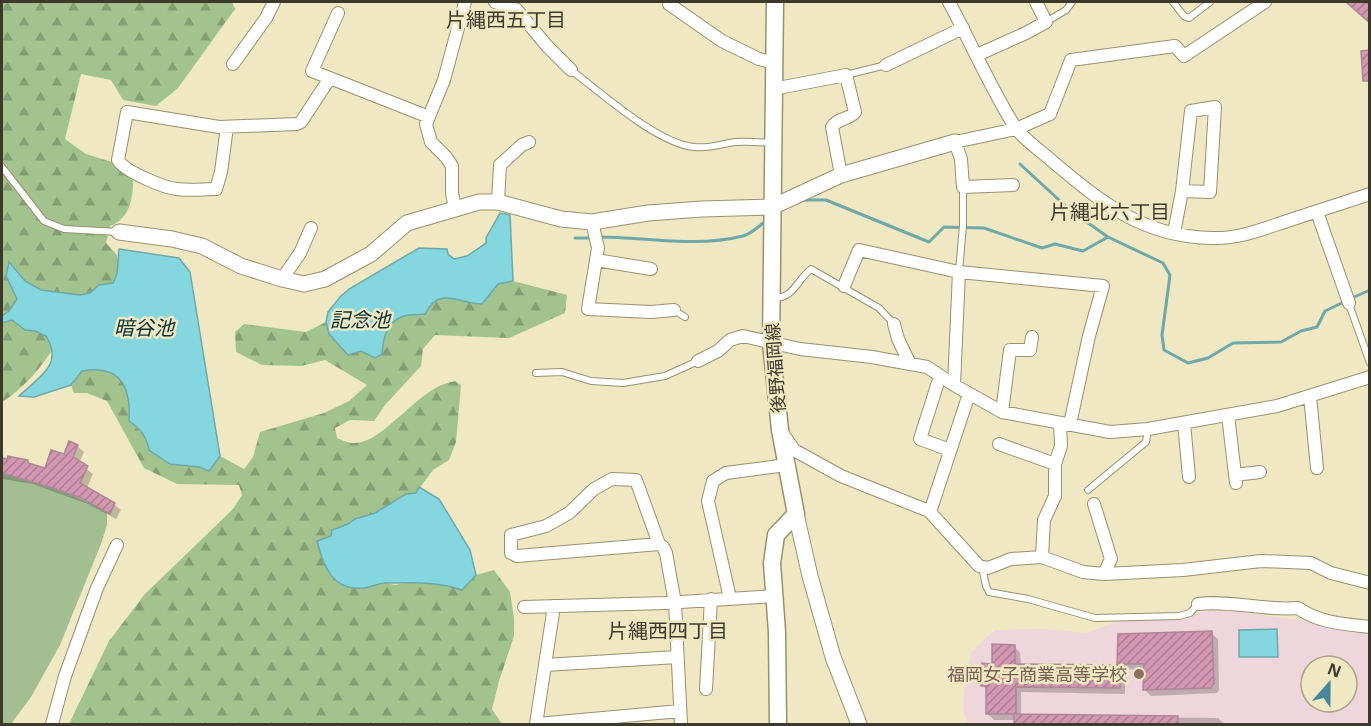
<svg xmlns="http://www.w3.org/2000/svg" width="1371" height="726" viewBox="0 0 1371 726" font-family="'Open Sans','Noto Sans JP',sans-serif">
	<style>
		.education { fill: #efd5dc; fill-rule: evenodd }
		.green { fill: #a4be94 }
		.forest { fill: url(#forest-firs) }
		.water { fill: #84d7de; stroke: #6fa8a9; stroke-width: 1.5 }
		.shadow { fill: #0003 }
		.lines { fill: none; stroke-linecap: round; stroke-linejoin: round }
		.stream { stroke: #6fa8a9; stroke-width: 3 }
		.building { fill: url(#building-hatch); stroke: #ac8796; stroke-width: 1.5 }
		.service-casing { stroke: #98916f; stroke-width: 8 }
		.minor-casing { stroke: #98916f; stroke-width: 14 }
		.tertiary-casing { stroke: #98916f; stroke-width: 17 }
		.secondary-casing { stroke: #98916f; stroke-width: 19 }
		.service { stroke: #fff; stroke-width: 6 }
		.minor { stroke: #fff; stroke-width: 12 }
		.tertiary { stroke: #fff; stroke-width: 15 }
		.secondary { stroke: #fff; stroke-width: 16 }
		.education-dot { fill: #8d6e63; stroke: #efe8c3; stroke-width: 2 }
		.labels { text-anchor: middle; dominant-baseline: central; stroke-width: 5; stroke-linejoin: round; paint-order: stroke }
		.street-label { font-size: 18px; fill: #3d3a2c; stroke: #efe8c3 }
		.education-label { font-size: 18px; fill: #785e54; stroke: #efe8c3; text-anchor: end }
		.neighbourhood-label { font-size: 20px; fill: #3d3a2c; stroke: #efe8c3 }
		.water-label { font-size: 20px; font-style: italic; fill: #063034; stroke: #efe8c3 }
	</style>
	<defs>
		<pattern id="forest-firs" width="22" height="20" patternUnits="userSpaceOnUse" patternTransform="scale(1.5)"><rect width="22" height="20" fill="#a2c38e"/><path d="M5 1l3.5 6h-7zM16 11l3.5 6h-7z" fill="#859f74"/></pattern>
		<pattern id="building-hatch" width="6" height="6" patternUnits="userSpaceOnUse" patternTransform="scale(1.5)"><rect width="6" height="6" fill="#d497b2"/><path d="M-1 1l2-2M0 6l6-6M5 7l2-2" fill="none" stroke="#ad7c91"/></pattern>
	</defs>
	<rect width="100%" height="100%" fill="#efe8c3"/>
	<path class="education" d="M1215 609 1369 629V724H968L963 708 965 681 972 651 995 630 1045 629 1086 633 1119 621 1187 616ZM1311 666H1347V702H1311Z"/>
	<path class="green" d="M2 473C39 482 73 494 107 512V525L101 544 60 645 31 697 11 724H2Z"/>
	<path class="forest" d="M2 2H232L235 9 178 88 156 106 123 100 111 80 81 74 65 139 86 154 115 163 133 181C133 200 129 219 110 226L106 243 117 255 121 275 111 291 38 326 56 344C42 367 24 388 2 402Z
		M513 281 567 295 565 313 509 338 435 335 423 349 421 366 385 405 374 421 350 420 335 428 337 438C342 440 350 444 355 443 386 442 417 387 455 381L461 385 456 442 449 460 433 470 416 493 406 494 375 513 355 519 348 524 332 530 364 588 384 583 396 585 414 581 437 583 462 590 476 575 494 570 510 592 514 618V636L499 681 492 709 502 724H69L109 641 145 594 233 509 242 495 239 485 177 484 144 468 107 401 87 393H74L71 385 82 371C121 364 131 386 129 421 141 429 146 437 149 450L186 465 199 467 209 471 220 456 244 469 253 457 260 432 324 413 349 401 367 385 325 360 301 366 262 365 236 352 235 332 244 324 306 332 326 322 329 334C347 344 361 354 382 353 383 339 386 324 401 317 407 314 418 315 425 314 439 289 453 300 474 304L491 293 498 284Z"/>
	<path class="water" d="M500 213 510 215 513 281 498 284 482 304C459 304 440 285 425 314 418 315 407 314 401 317 386 324 383 339 382 354L375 358 361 351 348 355 329 334 326 322 328 312 340 297 349 289 419 248 447 249 448 254 454 259 467 256 486 243V238Z
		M119 249 179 258 190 272 220 456 209 471 199 467 170 464 149 450C146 436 141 429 129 421 131 386 120 364 82 371L71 385 34 397 19 396C39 377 64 365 46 336L35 331 25 330 12 320 2 323V316L9 311 17 299 6 276 9 262 25 281 41 290 80 295 90 293 99 285 113 283 117 274Z
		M419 487 439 499 470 550 476 575 462 590C436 581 412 583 385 583 378 583 370 588 363 588 332 591 323 565 317 541L331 536 332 530 348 524 355 519 375 513 406 494 416 493Z
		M1277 629 1278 657H1239V630Z"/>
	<path class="shadow" d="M77 446 84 452 79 463 93 474 87 488 114 504 121 510 116 519 88 504 60 494 33 484 2 479V460L27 461 32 466 46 469Z
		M1211 633 1218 639 1219 690 1217 693 1151 696 1144 689 1145 670 1122 669 1125 673V694L1021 692V716L1218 718 1224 724H1015L1016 720H994L988 714 987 690 983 686 993 665 1014 646 1020 653 1021 665 1122 666 1119 663Z"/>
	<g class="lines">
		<path class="stream" d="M1020 164 1071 211 1108 237
			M803 200H826L929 242 944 227 984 228 1042 248 1055 244 1083 251 1108 237 1163 263 1170 275 1162 335 1164 350 1188 363 1208 358 1233 343 1281 342 1301 331 1317 327 1325 311 1346 301
			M598 237C646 237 695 248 743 236 751 234 759 226 766 221
			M575 238H591
			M1352 298 1370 290"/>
	</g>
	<path class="building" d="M1346 2H1365L1370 6V23Z
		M1370 50V81H1363L1361 51Z
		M69 441 78 445 73 457 88 466 80 483 115 503 110 514 81 498 53 488 2 473V458L7 459 8 456 28 460V463L45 468 51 450 64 454Z
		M1212 631 1214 683 1211 688 1143 690 1144 664H1117L1118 634Z
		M992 644 1015 645V664L1120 665V688L1016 687V714H986V686H981L982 663 992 664Z
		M1014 714 1178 716V724H1014Z"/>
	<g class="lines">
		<defs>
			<path id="service" d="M1173 2 1184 16 1189 18 1210 2
				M1046 22 1066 10 1072 2
				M571 70C601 93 658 144 694 147 709 149 721 144 735 142 747 141 760 142 772 143
				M846 75 886 65
				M2 167 44 221 64 229 119 232
				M959 272 963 225V187
				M772 298C794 299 796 281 811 269L879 308 894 324
				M1349 304 1370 363
				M674 310 685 317
				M536 373 562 372 591 381 623 383 665 376 698 361
				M1088 490 1146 442 1148 429
				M982 567 986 586 989 592 1028 599 1095 618 1179 616 1190 613 1198 604"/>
			<path id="minor" d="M495 2 517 10 547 46 571 70
				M949 2C971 43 990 87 1015 127 1024 140 1040 150 1052 161 1102 203 1143 237 1212 238 1239 239 1263 229 1287 221 1315 212 1342 203 1370 194
				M669 4 722 41 759 59 774 63
				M338 13 312 71 429 117
				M977 55 1026 33 1046 22 1036 2
				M233 64 266 18 274 2
				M886 65 963 28
				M773 89 846 75 855 112C849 120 837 118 832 127L841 175
				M227 127 221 172 216 189C203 189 190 191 177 189 164 188 124 171 118 160L127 112 219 127 297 124 301 122 330 78
				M1013 185 963 187 961 159 955 142 1016 129 1050 114 1071 60 1175 46 1184 56 1265 2
				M498 202 500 165 522 145 529 142
				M455 208 452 193V166L446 157 431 142 426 124 444 80 465 2
				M1317 212 1349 303
				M592 222 598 248 588 309 651 312 674 310
				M1174 233 1182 191 1191 111 1215 107 1210 192 1182 191
				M596 260 651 269
				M282 279 300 253 311 228
				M844 286 859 250 959 272
				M894 324 898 339 910 364
				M698 361 718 351 730 340 743 336 800 349 872 357 927 367 954 385 1002 412 1110 432 1148 429 1277 406 1370 377
				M940 376 920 439 950 450
				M954 385 959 272 1103 286 1089 336 1070 424
				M1310 396 1317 468
				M1002 412 1010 350H1030L1032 337
				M1228 415 1236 483
				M1184 423 1189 477
				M783 434 794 450 841 476 929 511 979 566 988 568 1011 559 1042 557 1083 572 1104 574 1183 570 1261 561 1311 563 1331 573 1370 583
				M999 444 1055 464
				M1235 475 1260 472
				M1094 504 1111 559 1104 574
				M930 512 969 394
				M659 544 517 556 511 553V535L546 526 569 513 594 489 612 479 636 480 659 544 663 547 666 553 675 603 681 724
				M1042 557 1044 520 1055 496V464L1061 446 1060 423
				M730 598 708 501 713 481 726 473 787 465
				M1198 604C1232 600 1264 611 1298 608 1319 623 1344 624 1370 627
				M524 607 665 603 774 596
				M545 665 677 657
				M706 689 711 599
				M52 724 65 676 97 588 117 545
				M536 724 554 606
				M537 724 680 711"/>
			<path id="tertiary" d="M119 232 172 239 202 246 241 266 282 279 304 284 325 279 371 254 407 223 479 202H498L561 219 592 222 648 213 702 209 772 207 841 175 955 142
				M796 514 810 576 833 657 859 724"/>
			<path id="secondary" d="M775 2 771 343 780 430 796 514 776 535 772 563 777 632 778 724"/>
		</defs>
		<use href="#service" class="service-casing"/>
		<use href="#minor" class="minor-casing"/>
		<use href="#tertiary" class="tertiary-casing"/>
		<use href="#secondary" class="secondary-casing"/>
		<use href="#service" class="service"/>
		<use href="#minor" class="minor"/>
		<use href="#tertiary" class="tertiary"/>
		<use href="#secondary" class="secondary"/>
	</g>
	<circle class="education-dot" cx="1139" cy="674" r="6"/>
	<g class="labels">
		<g class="street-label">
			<text transform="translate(775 368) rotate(-94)">後野福岡線</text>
		</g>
		<g class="education-label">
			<text x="1127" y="674">福岡女子商業高等学校</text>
		</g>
		<g class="neighbourhood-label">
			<text x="506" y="19">片縄西五丁目</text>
			<text x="1110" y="211">片縄北六丁目</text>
			<text x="668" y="630">片縄西四丁目</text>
		</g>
		<g class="water-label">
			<text x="360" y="319">記念池</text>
			<text x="144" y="327">暗谷池</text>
		</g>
	</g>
	<rect width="1371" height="726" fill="none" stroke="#3d3a2c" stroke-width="6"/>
	<g transform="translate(1329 684) rotate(21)"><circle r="28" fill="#efe8c3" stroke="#a8a287" stroke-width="1.5"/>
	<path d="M0-4.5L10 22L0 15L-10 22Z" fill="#468899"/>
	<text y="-9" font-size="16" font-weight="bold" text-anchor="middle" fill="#3d3a2c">N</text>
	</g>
</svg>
